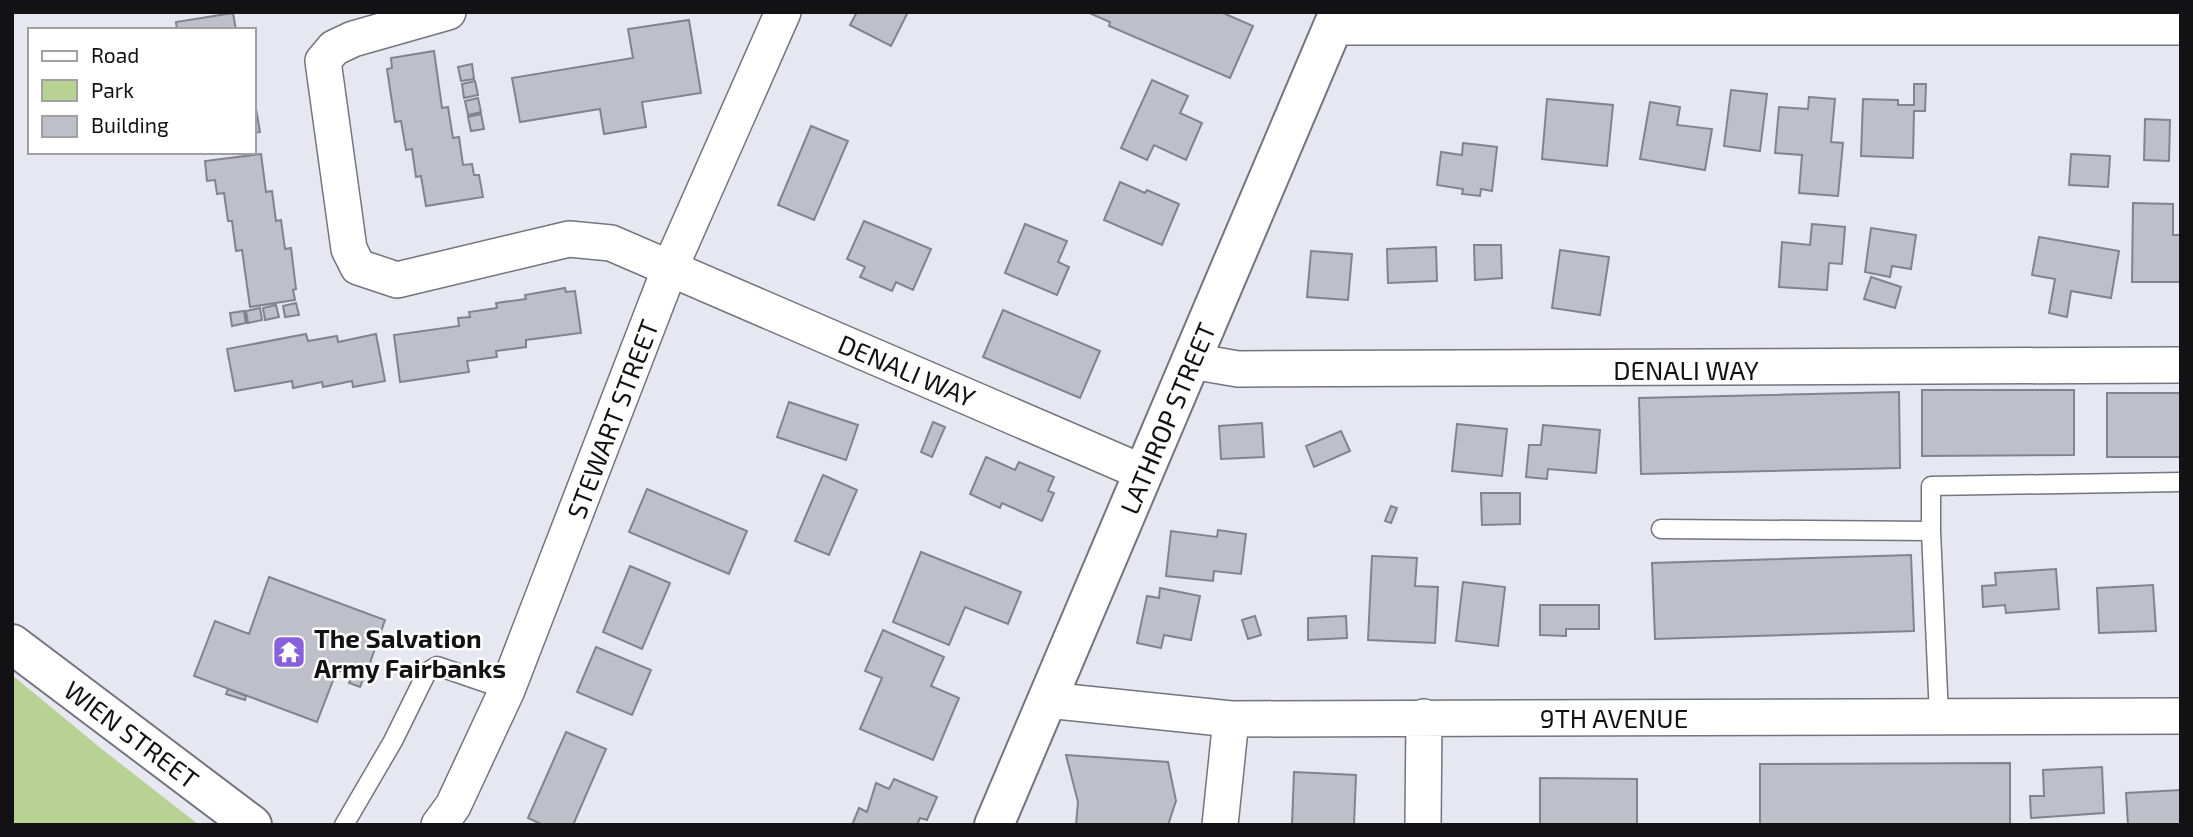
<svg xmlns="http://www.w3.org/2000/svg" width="2193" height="837" viewBox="0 0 2193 837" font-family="'Exo 2',sans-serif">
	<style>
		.green { fill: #b7d293 }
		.building { fill: #bfbfca; stroke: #82838d; stroke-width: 2 }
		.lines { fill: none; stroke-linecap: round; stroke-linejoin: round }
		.service-casing { stroke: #73747d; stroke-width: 21 }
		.minor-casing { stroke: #73747d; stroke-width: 38 }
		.tertiary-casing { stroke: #73747d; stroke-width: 42 }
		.service { stroke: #fff; stroke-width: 18 }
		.minor { stroke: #fff; stroke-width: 35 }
		.tertiary { stroke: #fff; stroke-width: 38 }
		.labels { text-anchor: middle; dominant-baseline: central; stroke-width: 5; stroke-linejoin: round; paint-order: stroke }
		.street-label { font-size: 26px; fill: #121215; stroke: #fff }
		.poi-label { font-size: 26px; font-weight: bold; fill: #121215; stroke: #fff; text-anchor: start }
	</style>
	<rect width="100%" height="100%" fill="#e7e7f2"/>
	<path class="green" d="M12 675 103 750 199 825H12Z"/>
	<path class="building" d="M857 12H908L891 46 850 25Z
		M1087 12H1221L1253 26 1230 78 1109 26 1110 22Z
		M233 13 236 30H177L176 22Z
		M689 20 701 93 642 102 646 127 604 134 600 109 520 122 512 78 633 58 628 29Z
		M434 51 442 108 448 107 453 138 459 137 463 165 472 164 474 175H479L483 197 426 206 421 176 416 177 412 149 406 150 401 121 395 122 387 69 392 68 391 58Z
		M472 64 474 79 461 81 458 67Z
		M1152 80 1188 96 1180 113 1202 123 1186 160 1154 145 1147 160 1121 148Z
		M475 81 478 95 464 98 462 84Z
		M1914 84H1926L1925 111H1914L1913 158 1861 156 1863 99 1898 100V105H1914Z
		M1731 90 1767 94 1760 151 1724 146Z
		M254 97 260 132 254 133Z
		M1809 97 1835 99 1831 142 1843 143 1838 196 1799 193 1802 155 1775 153 1779 107 1808 109Z
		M478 98 481 112 468 115 465 101Z
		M1547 99 1613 105 1607 166 1542 159Z
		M1650 102 1680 107 1677 125 1712 129 1705 170 1640 159Z
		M481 114 484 129 471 131 468 117Z
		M2145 119 2170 120 2169 161 2144 160Z
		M811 126 848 141 814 220 778 205Z
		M1463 143 1497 147 1492 191 1481 189 1480 196 1462 194 1463 189 1437 185 1441 152 1462 155Z
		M261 154 266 192 272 191 276 221 281 220 285 249 291 248 296 289 293 290 295 300 250 307 242 250 236 251 232 221H228L224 193 217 194 215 180 207 181 205 161Z
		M2071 154 2110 156 2108 187 2069 185Z
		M1120 182 1145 193 1147 190 1179 204 1162 245 1104 220Z
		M2133 203 2173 204V235H2181V282H2132Z
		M864 221 931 249 913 290 896 282 892 291 860 277 865 267 847 259Z
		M1025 224 1067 241 1058 262 1069 267 1057 295 1005 273Z
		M1812 224 1845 227 1842 264 1829 263 1827 290 1779 287 1782 242 1810 245Z
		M1871 228 1916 235 1911 269 1892 266 1890 277 1865 272Z
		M2039 237 2119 251 2111 298 2071 291 2067 317 2049 313 2055 279 2032 275Z
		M1474 245H1501L1502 278 1475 280Z
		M1436 247 1437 281 1388 283 1387 249Z
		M1560 250 1609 257 1600 315 1552 308Z
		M1311 251 1352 254 1348 300 1307 297Z
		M1871 277 1901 287 1895 308 1864 299Z
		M565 288 566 292 575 291 581 333 526 340V347L496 351 497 357 467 361 469 372 400 382 394 335 459 326 458 318 470 317 469 312 497 308 496 303 526 299 525 295Z
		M296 303 299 315 285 317 283 306Z
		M276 305 279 317 265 320 263 308Z
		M260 308 262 320 248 323 246 311Z
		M1003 310 1100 351 1080 398 983 357Z
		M244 311 246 323 232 326 230 313Z
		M306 334 308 341 337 336 338 342 376 334 385 381 353 387 352 381 323 387 322 382 293 388 292 381 235 391 227 349Z
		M1922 390H2074V455L1922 456Z
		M1899 392 1900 468 1641 474 1639 398Z
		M2107 393H2181V457H2107Z
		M789 402 858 425 846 460 777 437Z
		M933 422 945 427 932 457 921 452Z
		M1262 423 1264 457 1221 459 1219 426Z
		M1457 424 1507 429 1502 476 1452 471Z
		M1543 425 1600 430 1596 473 1548 469 1547 479 1526 477 1529 445H1541Z
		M1341 431 1350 451 1314 467 1306 446Z
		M986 457 1015 470 1019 462 1054 477 1048 491 1054 493 1042 521 1002 503 1000 508 970 494Z
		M823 475 857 490 829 555 795 541Z
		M647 489 747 531 729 574 629 532Z
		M1481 493H1520V524L1482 525Z
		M1391 506 1397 508 1391 523 1385 521Z
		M1218 530 1246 534 1241 574 1214 571 1213 581 1166 576 1171 531 1217 537Z
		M921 552 1021 592 1008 624 965 607 949 645 893 622Z
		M1911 555 1914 631 1655 639 1652 563Z
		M1372 556 1417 558 1415 586 1438 587 1435 643 1368 640Z
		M630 566 670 583 642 649 603 632Z
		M2056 569 2059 609 2006 613 2005 605 1983 607 1982 586 1996 585 1995 573Z
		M269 577 385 620 364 680 337 670 317 722 194 676 215 621 249 634Z
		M1463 582 1505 587 1498 646 1456 641Z
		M2153 585 2156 631 2099 633 2097 588Z
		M1160 588 1200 596 1191 640 1164 635 1161 648 1137 643 1147 596 1159 598Z
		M1540 605H1599V629H1566V636L1540 635Z
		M1255 616 1261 635 1248 639 1242 620Z
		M1346 616 1347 638 1308 640V618Z
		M883 630 944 657 931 686 959 698 933 760 860 729 882 678 865 671Z
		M596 647 651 670 632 715 577 692Z
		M353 675 363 679 360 687 349 683Z
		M228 689 246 696 245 700 226 694Z
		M566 732 606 749 573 825H543L528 818Z
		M1066 755 1168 762 1176 801 1168 825H1076L1078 802Z
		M2010 763V825H1760V764Z
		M2102 767 2104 813 2031 818 2030 796H2044L2043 770Z
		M1294 772 1356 775 1354 825H1292Z
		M1540 778 1637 779V825H1540Z
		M894 779 937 797 927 820 920 818 917 825H852L859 808 867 812 876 783 889 789Z
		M2181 790V825H2128L2126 793Z"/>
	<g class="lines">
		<defs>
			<path id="service" d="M1661 529 1931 531 1939 717
				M1931 531V486L2181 482
				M344 825 393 741 427 672 437 666 507 690"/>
			<path id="minor" d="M448 12 353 39 334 48 323 61 349 249 358 267 397 280 569 239 611 243 1144 473
				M1333 27H2181
				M1191 361 1238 369 2181 365
				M1047 700 1231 719 2181 716
				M439 825 453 806 507 690 670 268 783 12
				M1220 825 1231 719
				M1423 825 1424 717"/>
			<path id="tertiary" d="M12 644 252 825
				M994 825 1339 12"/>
		</defs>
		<use href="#service" class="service-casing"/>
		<use href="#minor" class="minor-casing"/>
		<use href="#tertiary" class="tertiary-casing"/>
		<use href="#service" class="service"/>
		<use href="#minor" class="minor"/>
		<use href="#tertiary" class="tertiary"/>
	</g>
	<defs>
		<symbol id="temple-square" viewBox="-11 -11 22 22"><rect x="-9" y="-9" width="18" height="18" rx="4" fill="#8761dc" stroke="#fff"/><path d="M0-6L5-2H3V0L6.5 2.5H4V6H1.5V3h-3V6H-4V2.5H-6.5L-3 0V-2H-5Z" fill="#fff"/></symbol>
	</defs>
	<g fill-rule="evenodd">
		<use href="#temple-square" x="270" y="633" width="38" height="38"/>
	</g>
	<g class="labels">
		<g class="street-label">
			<text x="1686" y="369">DENALI WAY</text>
			<text transform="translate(907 370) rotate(23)">DENALI WAY</text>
			<text transform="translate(1167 418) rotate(-67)">LATHROP STREET</text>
			<text transform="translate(612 419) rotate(-69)">STEWART STREET</text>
			<text x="1614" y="717">9TH AVENUE</text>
			<text transform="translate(132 734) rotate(37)">WIEN STREET</text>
		</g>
		<g class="poi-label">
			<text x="314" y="637">The Salvation<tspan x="314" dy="30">Army Fairbanks</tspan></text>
		</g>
	</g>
	<rect width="2193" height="837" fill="none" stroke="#121215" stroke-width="28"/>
	<rect x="28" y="28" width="228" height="126" fill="#ffffff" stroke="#a0a0a1" stroke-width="2"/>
	<rect x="42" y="51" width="35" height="10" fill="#ffffff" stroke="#a0a0a1" stroke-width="2"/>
	<text x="91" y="63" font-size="21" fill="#121215">Road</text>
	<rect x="42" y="80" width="35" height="21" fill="#b7d293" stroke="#a0a0a1" stroke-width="2"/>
	<text x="91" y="98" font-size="21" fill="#121215">Park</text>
	<rect x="42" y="116" width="35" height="21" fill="#bfbfca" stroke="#a0a0a1" stroke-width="2"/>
	<text x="91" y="133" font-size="21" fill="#121215">Building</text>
</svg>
